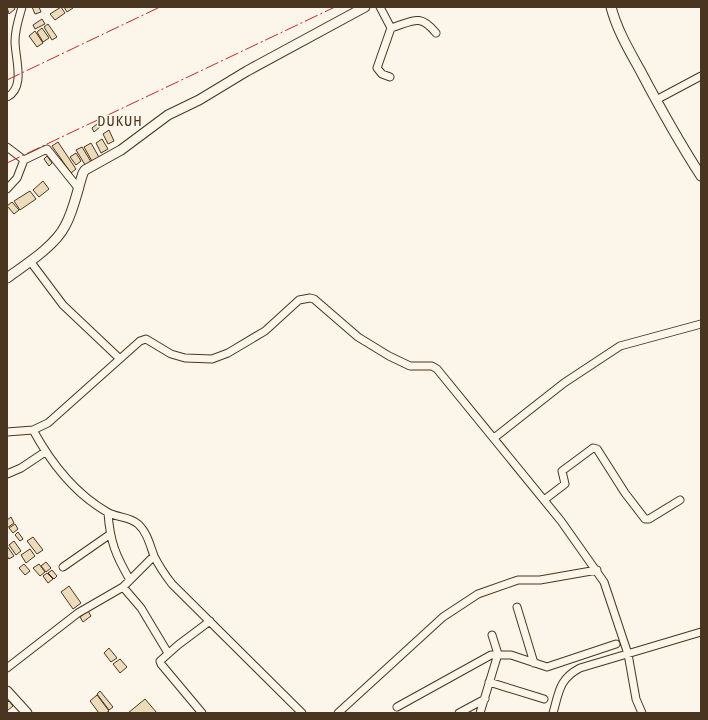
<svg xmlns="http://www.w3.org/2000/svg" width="708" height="720" viewBox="0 0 708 720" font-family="'Fira Sans Condensed',sans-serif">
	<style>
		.building { fill: #ecdcbc; stroke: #4a3520 }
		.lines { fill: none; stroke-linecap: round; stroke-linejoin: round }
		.minor-casing { stroke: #4a3520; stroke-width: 9 }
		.tertiary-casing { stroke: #4a3520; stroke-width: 11 }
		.minor { stroke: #fbf6e9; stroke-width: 7 }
		.tertiary { stroke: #fbf6e9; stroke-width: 9 }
		.power { stroke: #c62828; stroke-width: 1; stroke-dasharray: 14 3 2 3; stroke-linecap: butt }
		.labels { text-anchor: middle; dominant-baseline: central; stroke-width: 3; stroke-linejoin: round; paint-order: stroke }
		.quarter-label { font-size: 14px; letter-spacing: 1px; fill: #4a3520; stroke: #fbf6e9 }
	</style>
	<rect width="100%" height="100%" fill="#fbf6e9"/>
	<path class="building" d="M7 7H14L15 9 9 14Z
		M32 7H39L41 12 35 14Z
		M61 7 65 13 55 20 50 14Z
		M64 7H72L73 8 67 12Z
		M42 19 45 24 35 29 33 25Z
		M48 24 57 37 52 40 44 27Z
		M42 28 49 38 43 42 37 32Z
		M35 31 43 43 37 47 29 36Z
		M97 124 100 127 94 132 92 128Z
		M109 130 114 141 108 144 103 134Z
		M102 139 108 149 101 153 96 143Z
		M58 142 76 169 71 173 52 146Z
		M91 143 100 159 93 163 84 147Z
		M82 147 93 165 87 168 76 150Z
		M76 153 81 161 76 165 70 157Z
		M47 156 52 163 49 166 44 159Z
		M43 181 49 189 39 197 33 190Z
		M30 191 36 199 20 210 14 201Z
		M12 202 19 210 14 214 7 206Z
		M11 517 14 523 7 528V520Z
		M15 524 18 529 13 533 9 528Z
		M18 532 23 539 20 541 15 535Z
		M33 537 43 550 37 554 27 541Z
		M14 541 21 551 16 555 9 545Z
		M7 546 14 556 9 559 7 556Z
		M30 549 35 556 26 563 21 555Z
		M46 562 51 568 46 572 41 566Z
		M24 564 30 571 25 575 19 568Z
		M39 564 45 572 40 576 33 568Z
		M52 570 57 576 54 579 48 573Z
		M47 573 53 579 48 583 43 576Z
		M69 586 81 603 73 609 61 592Z
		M88 611 91 616 83 622 80 617Z
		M109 648 117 658 111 662 104 653Z
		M120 659 127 667 120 673 113 664Z
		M100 691 113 707 109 710 97 694Z
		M97 695 109 711 106 713H99L90 701Z
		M145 699 157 713H128Z
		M9 701 13 706 7 711V703Z"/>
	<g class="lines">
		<defs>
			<path id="minor" d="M380 7 391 28 377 68 382 74 390 77
				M391 28C413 21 420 13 436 33
				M7 97C26 88 15 58 15 41 15 29 19 18 22 7
				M656 100 701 76
				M7 147 24 160 47 149 79 189
				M7 189 17 178 24 160
				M30 261 63 305 119 358
				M33 430 48 423 140 341 146 339 171 354 185 358 212 359 228 353 265 331 299 300 310 298 314 299 358 337 389 356 410 366H432L437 369 561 521 604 582 628 654 636 699 642 713
				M7 432 33 430C51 463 74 493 107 512 117 518 129 516 138 524 147 532 150 545 154 556 159 566 165 575 172 584L302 713
				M494 438 564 383 620 346 701 324
				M7 474 21 468 45 452
				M544 500 565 484 562 471 593 448 597 449 625 493 645 519H649L680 500
				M108 513C110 542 116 556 130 580
				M63 567 109 535
				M123 587 141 608 168 653
				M517 607 534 663
				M7 668 78 613 123 587 154 556
				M489 682 544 699
				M397 707 491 655H511L547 667 616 644
				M202 713 161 664 160 661 178 645 210 621
				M338 713 443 617 478 594 518 580H540L597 570
				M459 713 485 699
				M480 713 498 654 492 635
				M553 713C559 692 559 679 580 668L701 632"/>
			<path id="tertiary" d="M611 7C617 30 629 50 640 70 659 106 679 142 701 176
				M7 278C25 265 55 246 65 226 74 210 77 191 83 173L85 170 121 150 168 115 199 100 247 71 365 7
				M7 691 27 713"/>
		</defs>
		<use href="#minor" class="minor-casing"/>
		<use href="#tertiary" class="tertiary-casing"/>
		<use href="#minor" class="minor"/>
		<use href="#tertiary" class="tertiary"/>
		<path class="power" d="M7 80 160 7
			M7 163 335 7"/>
	</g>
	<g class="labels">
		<g class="quarter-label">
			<text x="120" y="121">DUKUH</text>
		</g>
	</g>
	<rect width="708" height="720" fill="none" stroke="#4a3520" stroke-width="16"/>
</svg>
